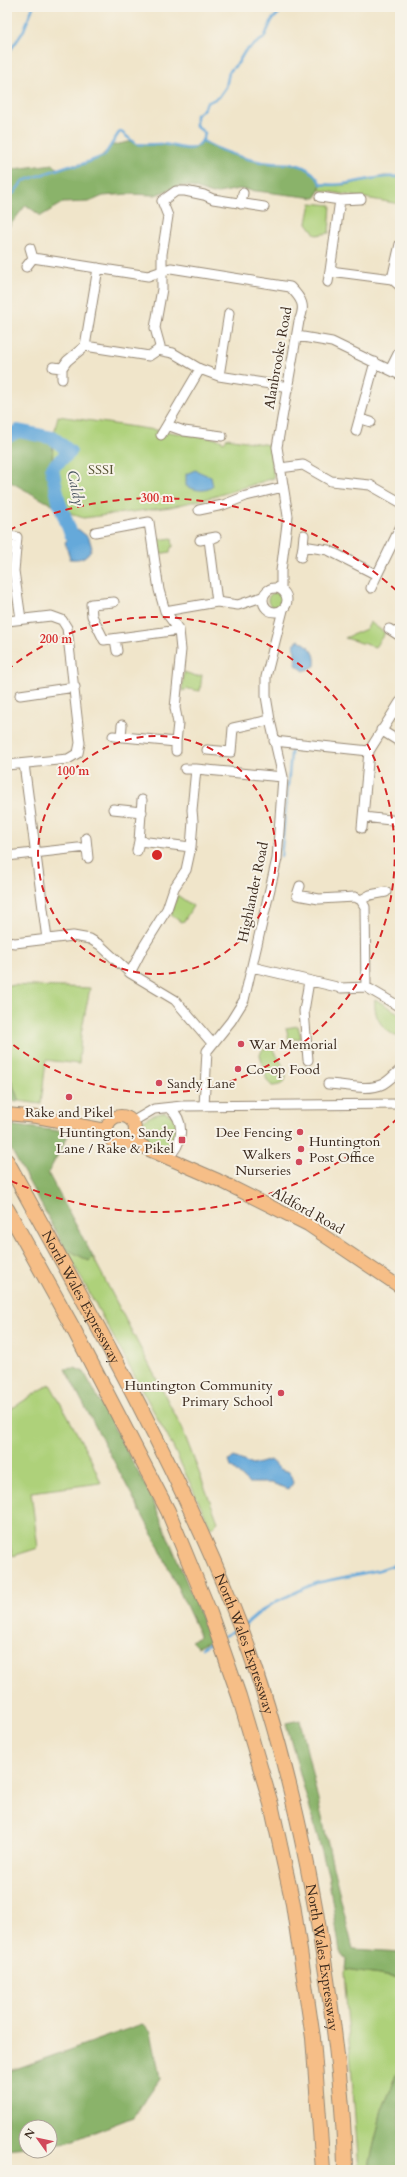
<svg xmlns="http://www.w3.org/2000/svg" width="407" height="2177" viewBox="0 0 407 2177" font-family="Cardo,serif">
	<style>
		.green { fill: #aed17a; stroke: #747e4c }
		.forest { fill: #8ab36a; stroke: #626e44 }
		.water { fill: #65a9da; stroke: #506a7c }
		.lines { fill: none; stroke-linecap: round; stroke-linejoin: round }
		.stream { stroke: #65a9da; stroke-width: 2.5 }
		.river { stroke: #65a9da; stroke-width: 14 }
		.minor-casing { stroke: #968874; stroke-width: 11 }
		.major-casing { stroke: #968874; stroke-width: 14 }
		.highway-casing { stroke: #968874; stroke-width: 16 }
		.minor { stroke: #fff; stroke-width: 9 }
		.major { stroke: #f6be87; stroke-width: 12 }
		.highway { stroke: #f6be87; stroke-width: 14 }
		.ring { fill: none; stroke: #d62828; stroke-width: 2; stroke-dasharray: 7 5 }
		.poi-dot { fill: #d1495b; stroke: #f7f3e8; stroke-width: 1.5 }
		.labels { text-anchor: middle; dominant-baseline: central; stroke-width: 4; stroke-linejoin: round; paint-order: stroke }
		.street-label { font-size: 14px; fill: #3b2a1e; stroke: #f7f3e8 }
		.park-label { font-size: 14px; fill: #585435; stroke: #f7f3e8 }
		.poi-label { font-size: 14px; fill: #3b2a1e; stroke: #f7f3e8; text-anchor: start }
		.water-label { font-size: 15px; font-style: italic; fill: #4a5660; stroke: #f7f3e8 }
		.centre { fill: #d62828; stroke: #f7f3e8; stroke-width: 2 }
		.ring-label { font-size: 12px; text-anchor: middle; font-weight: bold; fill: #d62828; stroke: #f7f3e8; stroke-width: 4; stroke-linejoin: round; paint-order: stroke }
	</style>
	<rect width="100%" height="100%" fill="#f7f3e8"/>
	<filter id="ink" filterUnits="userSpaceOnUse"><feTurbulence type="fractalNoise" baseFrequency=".025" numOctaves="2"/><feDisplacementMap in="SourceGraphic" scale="8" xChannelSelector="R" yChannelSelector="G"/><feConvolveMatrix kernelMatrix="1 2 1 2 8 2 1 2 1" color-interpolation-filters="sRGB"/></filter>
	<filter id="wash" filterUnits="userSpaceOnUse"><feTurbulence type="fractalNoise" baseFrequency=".012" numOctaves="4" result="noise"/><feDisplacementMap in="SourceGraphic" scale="16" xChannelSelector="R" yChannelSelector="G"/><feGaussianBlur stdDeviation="0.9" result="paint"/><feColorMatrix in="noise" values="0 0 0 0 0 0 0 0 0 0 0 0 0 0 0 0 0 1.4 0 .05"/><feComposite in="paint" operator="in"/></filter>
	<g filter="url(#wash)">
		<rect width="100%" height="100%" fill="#f0e5ca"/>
		<path class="green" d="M384 176 400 177V204L319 190 321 184 345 185Z
			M311 203 331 205 329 233 316 235 307 223Z
			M58 416 218 439 224 442 227 438 269 445 274 478 216 496 171 507 83 518 56 507 61 503C52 467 49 453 58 416Z
			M172 538 173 547H171L170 552 158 554V540Z
			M268 600a7 7 0 1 1 14 0a7 7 0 1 1-14 0Z
			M370 622 385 633 375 647 345 638 366 629Z
			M184 672 196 676 202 675 200 691 188 689 182 691Z
			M177 895 193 906 184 921 181 922 171 915Z
			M7 985 90 988 81 1034 79 1064 46 1060 41 1104 19 1101 9 1074H7Z
			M375 999 400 1014V1038C383 1031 373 1018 375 999Z
			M298 1026 301 1038 289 1040 286 1028Z
			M267 1048H272C278 1058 300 1085 272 1086L267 1081 260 1055 262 1050Z
			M165 1112 176 1118V1140L171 1151C164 1152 159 1149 153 1145 126 1131 142 1116 165 1112Z
			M65 1248 89 1261 93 1257 182 1428 218 1522 211 1528 173 1447Z
			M50 1384 90 1457 101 1483 31 1492 38 1548 13 1556 7 1536V1405L11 1409Z
			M346 1970 400 1978V2068L382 2110 368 2170H359L344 1972Z"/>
		<path class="forest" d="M133 141 136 144H160L188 149 197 147 203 141C215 149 242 158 257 161 283 168 305 155 321 184L316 198 239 189 213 194 188 186H179L155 195 128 194 103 196 89 202 62 203 41 216 26 205 7 229V170L53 164 58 169C78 162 97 167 110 146Z
			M18 431 53 438 52 465 56 507 7 480V435L9 436Z
			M7 1074H9L19 1101H7Z
			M7 1125 70 1132 48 1173 93 1257 89 1261 65 1248 7 1142Z
			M75 1368 84 1372 151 1496 211 1641 197 1647 191 1641 199 1637 198 1631 155 1539 65 1369Z
			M300 1720 336 1880 353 1949 400 1952V1978L346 1970 347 1960 340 1952 328 1874 286 1723Z
			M142 2024 151 2032 160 2078 133 2117 69 2142 50 2144V2127H26V2147L7 2149V2072Z
			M400 2068V2170H368L382 2110Z"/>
		<path class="water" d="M195 470 211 477 213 486C206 493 194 490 186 486V474Z
			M78 529 89 538 92 548C86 558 81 560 70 559L65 542Z
			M299 640C310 646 317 653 315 666L304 671 296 665 294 644Z
			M234 1457 253 1465 270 1460 280 1469 290 1472 293 1483 289 1489 271 1483H248L231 1467 229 1461Z"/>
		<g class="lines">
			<path class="stream" d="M7 55 23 32 33 7
				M203 141C215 149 242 158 257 161 283 168 305 155 321 184 348 188 372 174 400 177
				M7 196 14 193 23 181 70 165 77 166 104 156 120 131 136 144C145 145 153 144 161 144 180 145 198 159 205 133L196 126V115L202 111 207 103 219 97 226 87 229 72 238 63 245 51 264 38 272 20 285 7
				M281 857 292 744
				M245 1625 260 1612 277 1601 316 1583 379 1570 400 1563
				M224 1636 237 1629
				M202 1648 214 1641"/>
			<path class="river" d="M7 435 9 436 18 431 53 438 70 452 56 464 52 469 59 502 71 534"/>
		</g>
	</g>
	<g filter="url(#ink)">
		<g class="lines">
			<defs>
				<path id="minor" d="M320 197 340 200 330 271 392 279 400 286
					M340 200 361 199
					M241 204 243 193
					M264 207 213 199 204 195 185 191H176L162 201 168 216 162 254V289L155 328 160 346 158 350 173 353 200 369 219 376 289 387
					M30 248 33 258
					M26 267 33 258 148 276 171 268 290 287C302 299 306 306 299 321L277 447 288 516 281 571V589
					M392 279 400 244
					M328 282 330 271
					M297 336 332 342 400 375
					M85 346 98 268
					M53 367 62 368 67 361 85 346 149 356 158 350
					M200 369 167 425 184 431 222 436
					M390 370 400 350
					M219 376 229 313
					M62 379V368
					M361 419 371 422
					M356 431 375 362
					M161 435 167 425
					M280 468 303 465 331 481 370 485 400 502
					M199 510 223 505 246 496 283 487
					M95 532 149 522 159 590 165 611 179 630 181 650 175 708 178 723 176 742
					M7 536 17 537 14 571 21 619
					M209 539 217 602
					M200 540 216 537
					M303 546 304 535
					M301 557 303 546 328 550 377 575 400 528
					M263 600a12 12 0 1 1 24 0a12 12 0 1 1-24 0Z
					M371 588 377 575
					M114 602 91 604 92 616 104 640 179 630
					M165 611 217 602 238 605 262 597
					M7 621 51 616 62 620 67 628 80 743 78 753 68 759 7 765
					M389 629 400 636
					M115 639 117 651
					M20 695 75 687
					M400 702 369 751 363 817 400 821
					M381 730 400 742
					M113 736 176 742V751
					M121 737 122 725
					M274 741 369 751
					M207 750 231 752 233 728 270 720
					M24 764 47 939
					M185 769H196
					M142 800 139 841 191 847
					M113 809 142 812
					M362 828 363 817
					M86 838 88 858
					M137 851 139 841
					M7 856 87 847
					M300 886 297 895 319 899 355 897 361 900 370 895 386 892
					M361 900 365 907 366 987
					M7 942 15 943 73 936 90 939 100 945 130 973 175 1000 212 1043
					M252 967 341 988 366 987 400 1007
					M130 973 144 946 167 909 174 888 186 870 191 847 193 821 192 810 196 769 283 777
					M308 1060 304 1011 309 981
					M328 1084C344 1084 367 1092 383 1084 389 1081 395 1074 400 1070
					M204 1106 207 1051 231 1021 244 1000 277 859 283 777 270 720 266 696V677L283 610
					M132 1122 154 1109 182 1106 400 1104
					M167 1158C183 1145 186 1122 170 1108"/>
				<path id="major" d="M7 1114 37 1117 106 1130
					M107 1130a14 14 0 1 1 28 0a14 14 0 1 1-28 0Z
					M132 1139 149 1150 218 1180 308 1225 400 1287"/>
				<g id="highway">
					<path id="s1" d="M7 1161C86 1305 168 1448 230 1600 277 1715 305 1838 324 1960 335 2030 344 2100 345 2170"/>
					<path d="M7 1209 73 1328 168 1511 210 1613 239 1696 271 1804 293 1904 313 2038 323 2170"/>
				</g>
			</defs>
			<use href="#minor" class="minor-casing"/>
			<use href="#major" class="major-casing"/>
			<use href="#highway" class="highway-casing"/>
			<use href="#minor" class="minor"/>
			<use href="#major" class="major"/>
			<use href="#highway" class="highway"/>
		</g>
	</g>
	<g class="ring">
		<circle cx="157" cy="855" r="119"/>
		<path d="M7 670A238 238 0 1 1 7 1040"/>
		<path d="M398 1118A357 357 0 0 1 9 1180M9 530A357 357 0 0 1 398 592"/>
	</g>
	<g class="poi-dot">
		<circle cx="241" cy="1044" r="4"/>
		<circle cx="238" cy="1069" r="4"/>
		<circle cx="159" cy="1083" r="4"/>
		<circle cx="69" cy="1097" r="4"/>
		<circle cx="300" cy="1132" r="4"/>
		<rect x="178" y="1136" width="8" height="8" rx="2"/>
		<circle cx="301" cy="1149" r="4"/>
		<circle cx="299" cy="1162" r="4"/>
		<circle cx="281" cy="1393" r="4"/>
	</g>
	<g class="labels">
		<g class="street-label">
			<text transform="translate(278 358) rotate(-80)">Alanbrooke Road</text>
			<text transform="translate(253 892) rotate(-78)">Highlander Road</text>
			<text transform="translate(308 1211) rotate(29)">Aldford Road</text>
			<text stroke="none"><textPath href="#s1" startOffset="155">North Wales Expressway</textPath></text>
			<text stroke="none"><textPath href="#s1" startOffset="539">North Wales Expressway</textPath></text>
			<text stroke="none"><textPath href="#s1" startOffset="863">North Wales Expressway</textPath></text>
		</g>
		<g class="park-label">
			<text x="101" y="469">SSSI</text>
		</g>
		<g class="poi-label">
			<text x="249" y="1044">War Memorial</text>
			<text x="246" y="1069">Co-op Food</text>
			<text x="167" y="1083">Sandy Lane</text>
			<text x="69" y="1112" text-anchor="middle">Rake and Pikel</text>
			<text x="174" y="1132" text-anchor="end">Huntington, Sandy<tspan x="174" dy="16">Lane / Rake &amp; Pikel</tspan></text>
			<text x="292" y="1132" text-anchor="end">Dee Fencing</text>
			<text x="309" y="1141">Huntington<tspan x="309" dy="16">Post Office</tspan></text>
			<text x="291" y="1154" text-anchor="end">Walkers<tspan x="291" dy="16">Nurseries</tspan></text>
			<text x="273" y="1385" text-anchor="end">Huntington Community<tspan x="273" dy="16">Primary School</tspan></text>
		</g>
		<g class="water-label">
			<text transform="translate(76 488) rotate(78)">Caldy</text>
		</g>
	</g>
	<circle cx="157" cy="855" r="6" class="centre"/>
	<g class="ring-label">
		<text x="157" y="502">300 m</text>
		<text x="56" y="643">200 m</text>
		<text x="73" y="775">100 m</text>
	</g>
	<rect width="407" height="2177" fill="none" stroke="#f7f3e8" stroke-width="24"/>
	<g transform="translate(38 2139) rotate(303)"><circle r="19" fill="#f7f3e8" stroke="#aca397"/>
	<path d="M0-3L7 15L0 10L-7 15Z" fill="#d1495b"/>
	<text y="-6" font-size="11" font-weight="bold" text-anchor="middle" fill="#3b2a1e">N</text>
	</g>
</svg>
